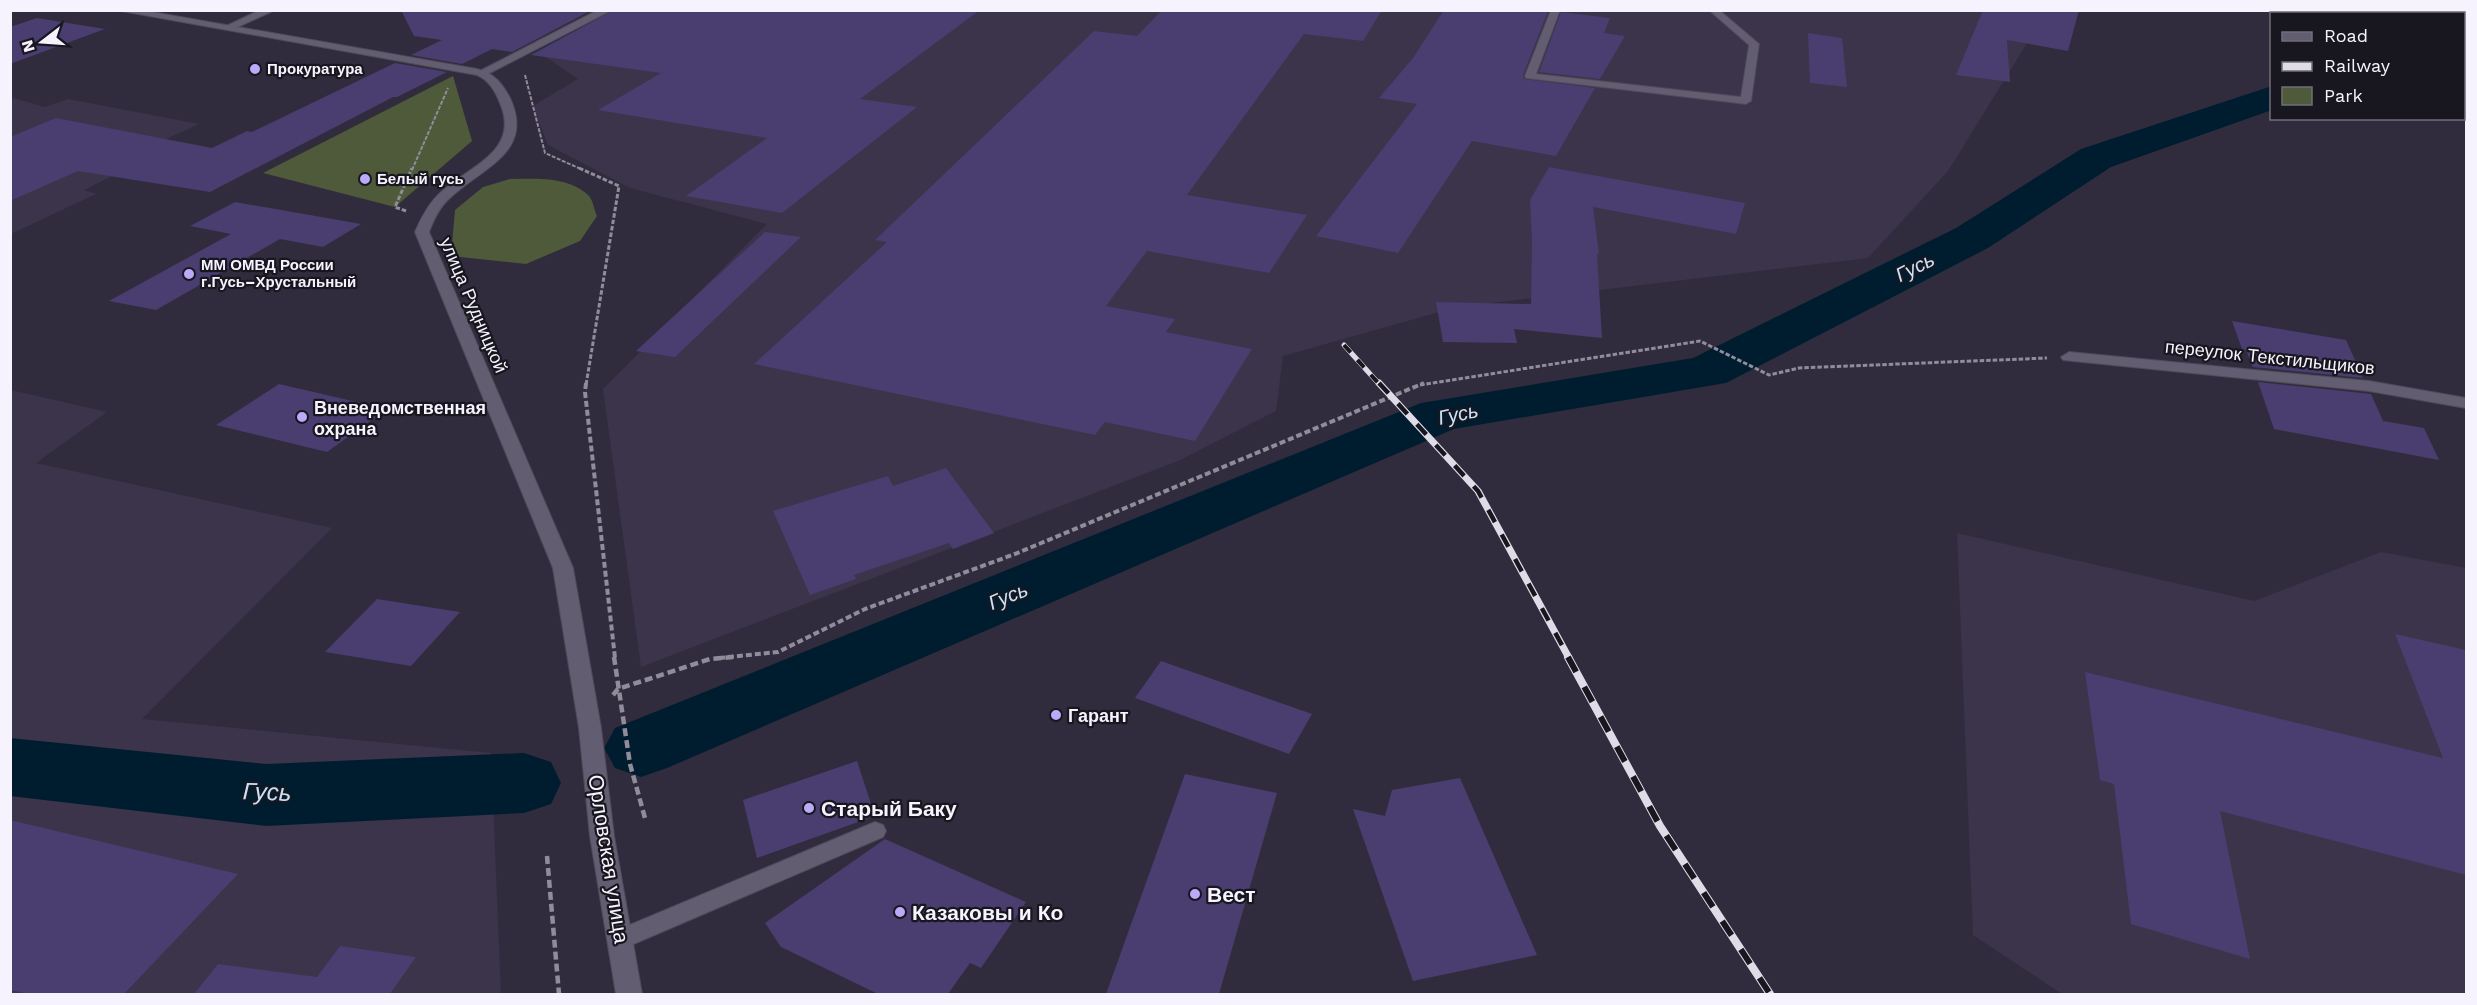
<svg xmlns="http://www.w3.org/2000/svg" width="2477" height="1005" viewBox="0 0 2477 1005" font-family="'Work Sans',sans-serif">
	<style>
		.built { fill: #3b344b }
		.green { fill: #4e5a3a }
		.lines { fill: none; stroke-linecap: round; stroke-linejoin: round }
		.river { fill: #001d30; fill-rule: evenodd }
		.building { fill: #4a3d70 }
		.service-casing { stroke: #4e4a58; stroke-width: 2 }
		.minor-casing { stroke: #4e4a58; stroke-width: 2 }
		.tertiary-casing { stroke: #4e4a58; stroke-width: 2 }
		.path-far3 { stroke: #908c9a; stroke-width: 2; stroke-dasharray: 4 1.5; stroke-linecap: butt }
		.path-far2 { stroke: #908c9a; stroke-width: 3; stroke-dasharray: 4.5 2; stroke-linecap: butt }
		.path-far1 { stroke: #908c9a; stroke-width: 4; stroke-dasharray: 6 3; stroke-linecap: butt }
		.path { stroke: #908c9a; stroke-width: 4.5; stroke-dasharray: 8 4; stroke-linecap: butt }
		.service { fill: #625d70; fill-rule: evenodd }
		.minor { fill: #625d70; fill-rule: evenodd }
		.tertiary { fill: #625d70; fill-rule: evenodd }
		.rail-far2-casing { stroke: #dfdbe7; stroke-width: 5 }
		.rail-far1-casing { stroke: #dfdbe7; stroke-width: 7 }
		.rail-casing { stroke: #dfdbe7; stroke-width: 8 }
		.rail-far2 { stroke: #18161e; stroke-width: 4; stroke-dasharray: 10; stroke-linecap: butt }
		.rail-far1 { stroke: #18161e; stroke-width: 4.5; stroke-dasharray: 14; stroke-linecap: butt }
		.rail { stroke: #18161e; stroke-width: 6; stroke-dasharray: 17; stroke-linecap: butt }
		.poi-dot { fill: #b9abf7; stroke: #18161e; stroke-width: 2 }
		.labels { text-anchor: middle; dominant-baseline: central; stroke-width: 4.5; stroke-linejoin: round; paint-order: stroke }
		.far-poi-label { font-size: 15px; font-weight: bold; fill: #f6f3fe; stroke: #18161e; text-anchor: start }
		.street-label { font-size: 18px; fill: #f6f3fe; stroke: #18161e }
		.poi-label { font-size: 18px; font-weight: bold; fill: #f6f3fe; stroke: #18161e; text-anchor: start }
		.water-label { font-size: 20px; font-style: italic; fill: #c5e4fc; stroke: #18161e }
		.near-poi-label { font-size: 21px; font-weight: bold; fill: #f6f3fe; stroke: #18161e; text-anchor: start }
		.near-street-label { font-size: 21px; fill: #f6f3fe; stroke: #18161e }
		.near-water-label { font-size: 24px; font-style: italic; fill: #c5e4fc; stroke: #18161e }
	</style>
	<rect width="100%" height="100%" fill="#312c3d"/>
	<path class="built" d="M635 11H2047L1948 171 1868 258 1457 307 1283 356 1276 411 1178 461 641 667 603 389 767 224 630 188 548 145 533 106 578 79 546 57Z
		M10 97 45 107 68 99 199 124 142 150 155 155 84 190 96 194 11 234Z
		M11 390 107 412 36 463 332 528 142 719 491 753 501 994H11Z
		M1957 533 2254 601 2381 552 2466 568V994H2062L1973 935Z"/>
	<path class="green" d="M453 76 472 141 395 207 263 173Z
		M510 179C536 179 567 176 588 195 593 199 594 210 597 216L580 241 526 264 451 256 455 210 483 187Z"/>
	<g class="lines">
		<path class="river" d="M2390 10H2424L2423 14H2389Z
			M2272 86V110L2111 167 1988 248 1726 383 1454 429 667 768 641 777 615 768 604 748 615 728 1421 403 1693 358 1956 228 2081 149Z
			M10 738 266 764 524 753 551 762 561 783 551 804 524 813 266 826 10 796Z"/>
	</g>
	<path class="building" d="M401 10H592L512 52 492 49 462 64 411 55 442 40 414 36Z
		M614 10H980L860 99 917 107 782 213 686 196 767 138 598 110 661 73 531 55Z
		M1162 10H1382L1363 41 1304 34 1187 195 1307 215 1269 273 1147 251 1106 306 1175 319 1166 332 1252 349 1195 441 1105 422 1095 435 754 364 887 242 875 240 1094 31 1137 36Z
		M1444 10 1548 11 1523 75 1524 79 1595 88 1556 156 1472 141 1398 253 1316 236 1417 104 1379 98 1413 58Z
		M1983 10H2079L2068 51 2007 40 2010 82 1956 75Z
		M1561 12 1610 18 1604 33 1625 36 1600 79 1539 72Z
		M37 18 105 29 10 64V27Z
		M1808 33 1842 38 1847 87 1810 83Z
		M395 63 447 72 397 97H393L210 192 78 171 10 201V137L56 118 212 148 247 131 252 132Z
		M1549 167 1745 203 1736 234 1593 207 1599 254H1597L1602 338 1514 329 1517 343 1443 342 1436 302 1531 304 1532 242 1530 200Z
		M235 202 361 224 323 247 280 239 156 310 109 301 231 234 190 226Z
		M765 232 801 237 675 357 636 351Z
		M2232 321 2346 340 2363 378 2253 367 2246 350 2242 349Z
		M2258 382 2371 394 2383 421 2424 428 2439 460 2274 429Z
		M279 384 387 409 327 452 216 425Z
		M946 468 994 533 953 549 949 543 854 575 856 579 810 595 773 511 888 476 893 486Z
		M377 599 460 612 411 666 325 652Z
		M2395 634 2466 650V875L2220 811 2250 959 2131 924 2114 784 2100 780 2085 672 2443 758Z
		M1161 661 1312 714 1289 754 1135 698Z
		M857 761 875 816 757 858 743 800Z
		M1185 774 1277 793 1219 994H1106Z
		M1460 778 1537 955 1413 981 1353 809 1385 816 1392 790Z
		M10 820 238 874 124 994H29L10 990Z
		M885 839 1026 902 981 968 970 963 948 994H878L781 947 765 923Z
		M340 946 416 957 390 994H194L218 964 317 977Z"/>
	<g class="lines">
		<defs>
			<path id="service" d="M1551 10H1560L1536 74 1741 97 1749 45 1709 10H1719L1759 44 1751 101 1746 104 1526 78 1525 76Z
				M875 822 883 825 886 831 883 837 629 946 621 949 613 946 610 939 613 932Z"/>
			<path id="minor" d="M260 10H275L231 30 222 28Z
				M598 10H612L486 75H478L476 73Z
				M2069 352 2369 381 2466 398V408L2369 391 2063 360 2061 357Z"/>
			<path id="tertiary" d="M116 10H141L477 69C494 73 502 83 510 98 535 152 483 167 451 197 440 206 434 219 429 232L573 568 601 728 614 836 642 994H616L590 836 579 728 553 568 415 232C421 218 428 204 440 193 468 166 521 152 500 103 495 91 489 80 477 75Z"/>
		</defs>
		<use href="#service" class="service-casing"/>
		<use href="#minor" class="minor-casing"/>
		<use href="#tertiary" class="tertiary-casing"/>
		<path class="path-far3" d="M525 75 545 153 583 170
			M412 170 448 88"/>
		<path class="path-far2" d="M579 168 619 186 586 385
			M406 211 395 207 412 168
			M1420 385 1700 341 1769 375 1799 368 2047 358"/>
		<path class="path-far1" d="M586 383 585 392 615 658
			M719 658 778 652 865 609 1015 554 1424 383"/>
		<path class="path" d="M614 657 630 764 645 818
			M613 695 618 689 710 659 733 657
			M547 856 559 994"/>
		<use href="#service" class="service"/>
		<use href="#minor" class="minor"/>
		<use href="#tertiary" class="tertiary"/>
		<defs>
			<path id="rail-far2" d="M1344 345 1380 385"/>
			<path id="rail-far1" d="M1379 383 1478 491 1569 658"/>
			<path id="rail" d="M1568 657 1660 826 1770 994"/>
		</defs>
		<use href="#rail-far2" class="rail-far2-casing"/>
		<use href="#rail-far1" class="rail-far1-casing"/>
		<use href="#rail" class="rail-casing"/>
		<use href="#rail-far2" class="rail-far2"/>
		<use href="#rail-far1" class="rail-far1"/>
		<use href="#rail" class="rail"/>
	</g>
	<g class="poi-dot">
		<circle cx="255" cy="69" r="6"/>
		<circle cx="365" cy="179" r="6"/>
		<circle cx="189" cy="274" r="6"/>
		<circle cx="302" cy="417" r="6"/>
		<circle cx="1056" cy="715" r="6"/>
		<circle cx="809" cy="808" r="6"/>
		<circle cx="1195" cy="894" r="6"/>
		<circle cx="900" cy="912" r="6"/>
	</g>
	<g class="labels">
		<g class="far-poi-label">
			<text x="267" y="69">Прокуратура</text>
			<text x="377" y="179">Белый гусь</text>
			<text x="201" y="265">ММ ОМВД России<tspan x="201" dy="17">г.Гусь–Хрустальный</tspan></text>
		</g>
		<g class="street-label">
			<text transform="translate(474 305) rotate(67)">улица Рудницкой</text>
			<text transform="translate(2270 357) rotate(6)">переулок Текстильщиков</text>
		</g>
		<g class="poi-label">
			<text x="314" y="407">Вневедомственная<tspan x="314" dy="21">охрана</tspan></text>
			<text x="1068" y="715">Гарант</text>
		</g>
		<g class="water-label">
			<text transform="translate(1915 267) rotate(-27)">Гусь</text>
			<text transform="translate(1458 414) rotate(-12)">Гусь</text>
			<text transform="translate(1008 596) rotate(-23)">Гусь</text>
		</g>
		<g class="near-poi-label">
			<text x="821" y="808">Старый Баку</text>
			<text x="1207" y="894">Вест</text>
			<text x="912" y="912">Казаковы и Ко</text>
		</g>
		<g class="near-street-label">
			<text transform="translate(609 859) rotate(81)">Орловская улица</text>
		</g>
		<g class="near-water-label">
			<text transform="translate(267 792) rotate(2)">Гусь</text>
		</g>
	</g>
	<rect width="2477" height="1005" fill="none" stroke="#f6f3fe" stroke-width="24"/>
	<rect x="2270" y="12" width="195" height="108" fill="#18161e" stroke="#716e78" stroke-width="1.5"/>
	<rect x="2282" y="32" width="30" height="9" fill="#625d70" stroke="#716e78" stroke-width="1.5"/>
	<text x="2324" y="42" font-size="18" fill="#f6f3fe">Road</text>
	<rect x="2282" y="62" width="30" height="9" fill="#dfdbe7" stroke="#716e78" stroke-width="1.5"/>
	<text x="2324" y="72" font-size="18" fill="#f6f3fe">Railway</text>
	<rect x="2282" y="87" width="30" height="18" fill="#4e5a3a" stroke="#716e78" stroke-width="1.5"/>
	<text x="2324" y="102" font-size="18" fill="#f6f3fe">Park</text>
	<g transform="translate(42 42) rotate(253)" stroke="#18161e" stroke-width="4.5" paint-order="stroke">
	<path d="M0-4.5L10 22L0 15L-10 22Z" fill="#f6f3fe"/>
	<text y="-9" font-size="16" font-weight="bold" text-anchor="middle" fill="#f6f3fe">N</text>
	</g>
</svg>
